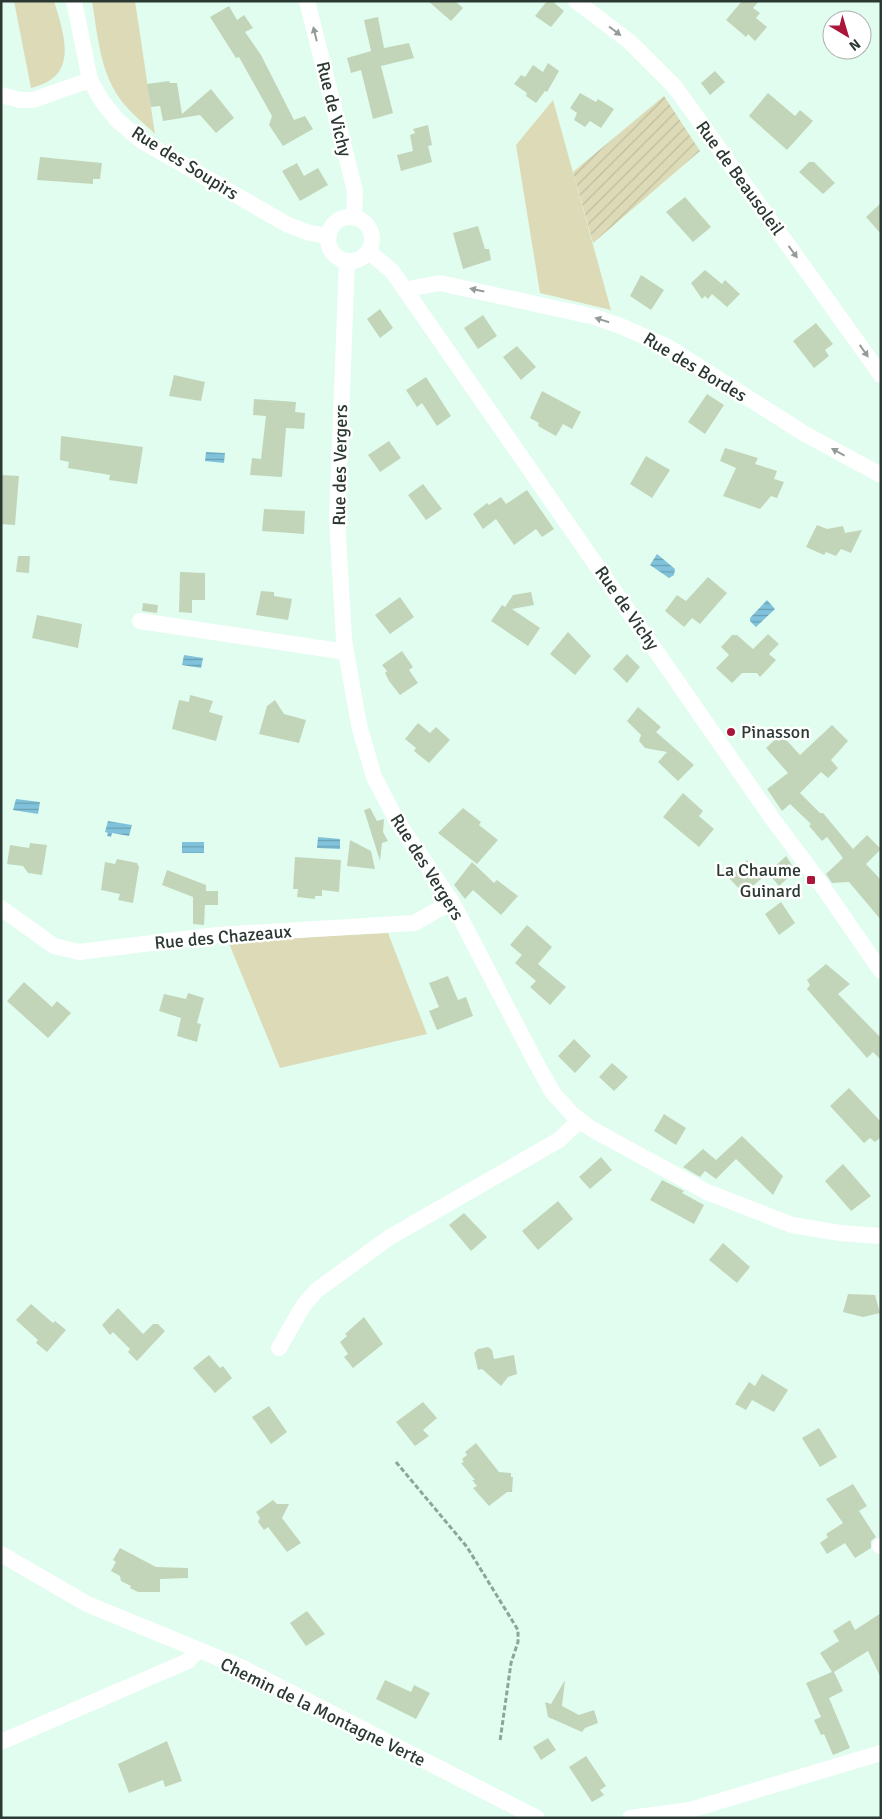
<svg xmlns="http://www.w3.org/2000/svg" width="882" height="1819" viewBox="0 0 882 1819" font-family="Signika,sans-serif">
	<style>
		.grass { fill: #dddbb7 }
		.garden { fill: url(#garden-furrows) }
		.water { fill: url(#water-rules) }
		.building { fill: #c3d5b9 }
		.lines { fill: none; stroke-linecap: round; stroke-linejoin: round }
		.path { stroke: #8fa59a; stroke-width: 3; stroke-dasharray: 5 2.5; stroke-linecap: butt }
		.minor { stroke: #fff; stroke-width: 16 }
		.oneway { fill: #959c98 }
		.poi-dot { fill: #ab153a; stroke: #fff; stroke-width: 2 }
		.labels { text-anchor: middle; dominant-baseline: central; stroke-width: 5; stroke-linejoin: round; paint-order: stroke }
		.street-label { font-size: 18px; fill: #2b3932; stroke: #fff }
		.poi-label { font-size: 18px; fill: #2b3932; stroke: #fff; text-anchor: start }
	</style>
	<defs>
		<pattern id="garden-furrows" width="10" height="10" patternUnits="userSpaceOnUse" patternTransform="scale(1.25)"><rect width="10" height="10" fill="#dddbb7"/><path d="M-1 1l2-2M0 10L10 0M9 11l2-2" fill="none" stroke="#bebd9e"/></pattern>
		<pattern id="water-rules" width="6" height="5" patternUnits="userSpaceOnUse" patternTransform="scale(1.25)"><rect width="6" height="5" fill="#80c2db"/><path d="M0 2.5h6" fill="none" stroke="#699fb2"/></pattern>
	</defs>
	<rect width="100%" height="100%" fill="#e1fdef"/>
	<path class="grass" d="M14 1H54C65 37 79 77 31 88Z
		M92 1H135L155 134C145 124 133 115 124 104 100 75 98 37 92 1Z
		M553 100 611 310 540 293 516 145Z
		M388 933 427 1034 280 1068 228 941Z"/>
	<path class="garden" d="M664 96 700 151 593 243 573 172Z"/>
	<path class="water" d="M206 452 225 453 224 463 205 461Z
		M657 554 675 569 674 575 669 578 650 565Z
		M767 600 775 609 756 627 750 621V618Z
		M184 655 203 658 201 668 182 665Z
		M16 799 40 802 38 814 13 810Z
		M108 821 132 825 129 836 112 833 111 837 107 836 108 833 105 832Z
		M318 837 340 839V849L317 848Z
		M182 842H204V853H182Z"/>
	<path class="building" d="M428 1H455L463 8 451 21Z
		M547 1H552L564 11 551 27 535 16Z
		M742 1H759L753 8 760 13 756 18 767 27 755 41 748 34 746 37 726 20Z
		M229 6 237 20 244 15 253 28 245 32 261 55 294 120 305 116 313 129 283 146 269 125 272 116 239 57 236 58 210 17Z
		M378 17 384 48 409 43 414 58 381 66 393 113 373 119 361 70 351 73 347 58 371 51 364 20Z
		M548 63 559 71 547 92 545 91 536 103 526 96 527 93 514 84 521 75 525 77 533 65 543 72Z
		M715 71 725 82 710 95 701 83Z
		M169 81 170 83H177L182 114 211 89 234 118 216 133 200 115 163 121 160 106 151 107 147 84Z
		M580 93 596 102 598 99 614 109 601 128 590 121 585 127 574 120 577 113 570 108Z
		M768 93 795 116 800 110 813 121 787 150 749 116Z
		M428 125 432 145 428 146 432 162 401 171 397 155 413 151 410 135 415 133 413 129Z
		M40 157 102 163 100 179H93V184L37 180Z
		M809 162H814L835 183 823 194 799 172Z
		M297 163 304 176 318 168 328 185 300 201 282 171Z
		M685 197 711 227 693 242 666 212Z
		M881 203V234L866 217Z
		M478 226 485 249H489L491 260 463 269 453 233Z
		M705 270 722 284 725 280 740 294 727 307 712 294 708 299 705 296 702 299 691 283Z
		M641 275 664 290 651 310 630 296Z
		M380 309 393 328 380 338 367 319Z
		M483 315 497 336 478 349 464 328Z
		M816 323 833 344 825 350 829 356 814 368 793 341Z
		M517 346 536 367 521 380 503 357Z
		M174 375 205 382 201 401 169 396Z
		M426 377 451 416 437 426 422 403 417 407 406 390Z
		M542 391 581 412 572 429 563 424 556 436 538 426 539 423 530 418Z
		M707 394 724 405 705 434 688 422Z
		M254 399 296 402 295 412 305 413 304 429 286 428 282 477 250 475 252 458 261 459 266 416 253 415Z
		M61 436 143 447 137 484 109 480 110 475 68 468 69 462 60 460Z
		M389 441 401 458 380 472 368 455Z
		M725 448 758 458 755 464 777 471 774 479 784 482 777 498 771 496 760 509 723 496 736 468 720 461Z
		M646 456 670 470 652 498 630 484Z
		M1 475 19 476 15 525 1 524Z
		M423 484 442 509 426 520 408 495Z
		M527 490 554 529 542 537 536 529 514 545 496 519 483 529 473 514 487 503 489 505 501 497 506 504Z
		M264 509 305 511 304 534 262 531Z
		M817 525 827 529 843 526 845 533 862 530 851 553 841 549 836 556 826 552 824 555 806 547Z
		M18 556H30L29 573 16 572Z
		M180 572 205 573V600H192V613L179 612Z
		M708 577 727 593 700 624 692 618 684 627 665 611 677 595 686 601Z
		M261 591 274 592V596L292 599 288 620 256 615Z
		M531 592 534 605 512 609 540 628 528 646 491 621 502 605 505 607 513 595Z
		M400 597 414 617 390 634 375 615Z
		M143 603 158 605 157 613 142 611Z
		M37 615 82 624 78 648 32 638Z
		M568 632 591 656 575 675 550 654Z
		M768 634 779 644 769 654 776 660 760 677 757 673H742L732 683 716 668 729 655 721 647 732 635H737L753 649Z
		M402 651 413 667 409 670 418 683 400 695 389 681 385 673 387 671 382 665Z
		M627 654 640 667 627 683 613 669Z
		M190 695 213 701 209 712 223 716 216 741 172 729 179 700 189 702Z
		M275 700 284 714 306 720 299 743 259 734 267 706Z
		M638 707 661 727 656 732 694 765 678 781 658 762 667 752 645 748 639 741 641 735 627 721Z
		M418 723 430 733 436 727 450 740 429 763 414 751 416 748 405 739Z
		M832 725 848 741 831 760 838 768 828 778 821 772 800 793 820 813H823L853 849 867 835 881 849 866 864 881 880V920L849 882 832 883 826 874 843 858 827 837 822 841 809 826 811 824 790 804 782 811 767 789 788 773 766 748 781 734 800 755Z
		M683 793 703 811 699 816 714 829 699 847 663 817Z
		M370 808 377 821 384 819 383 832 388 841 382 843 380 861 364 810Z
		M463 808 481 822 479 825 498 840 477 864 438 833Z
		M350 840 371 851 375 869 347 866Z
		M30 843 47 845 42 875 28 873 23 866 7 864 10 845 29 848Z
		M786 856 796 871 779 886 768 873Z
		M295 857 341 860 339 892 322 890V896H315V899L297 897 298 889H293Z
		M117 859 137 863 139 867 133 903 118 900 120 894 101 890 105 862 115 864Z
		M747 860 763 877 744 894 729 878Z
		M472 862 494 883 497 880 518 896 501 915 473 890 465 899 454 885Z
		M167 870 206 885V891H218V905H205L204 925 193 924V897L162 885Z
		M781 902 795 923 779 935 765 914Z
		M527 925 552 947 538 964 566 987 550 1005 530 987 536 981 515 963 522 955 510 945Z
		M826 964 850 984 838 994 881 1038V1060L873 1052 867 1058 807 989 810 985 807 980Z
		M448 976 458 1000 466 997 473 1016 437 1030 429 1011 439 1007 429 983Z
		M24 982 52 1007 57 1001 71 1013 48 1038 7 1001Z
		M188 993 204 998 197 1023 201 1024 197 1042 177 1036 181 1018 159 1011 164 994 186 999Z
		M574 1039 591 1056 575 1073 558 1056Z
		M612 1063 628 1077 614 1091 599 1077Z
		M849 1088 881 1122V1137L875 1142 870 1138 864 1143 830 1106Z
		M664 1114 686 1128 676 1145 654 1131Z
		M742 1136 783 1176 773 1195 736 1159 716 1179 705 1171 700 1177 683 1167 703 1149 716 1160Z
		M601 1157 612 1170 590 1189 579 1177Z
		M843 1164 871 1196 851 1211 825 1181Z
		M662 1180 684 1191 682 1193 704 1205 694 1224 650 1200Z
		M558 1201 573 1219 538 1250 522 1231Z
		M464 1213 487 1237 471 1251 449 1225Z
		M723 1243 750 1267 737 1283 709 1260Z
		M848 1294 875 1295 880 1313 863 1317 843 1312Z
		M31 1304 53 1323 55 1321 66 1330 47 1352 36 1343 38 1340 16 1320Z
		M118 1308 143 1334 153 1324H158L165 1331 137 1361 128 1352 130 1349 113 1332 110 1335 102 1325Z
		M364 1317 383 1344 353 1368 344 1357 348 1354 340 1342 347 1336 345 1334Z
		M488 1347 492 1350 494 1359 514 1355 517 1374 508 1377 501 1386 482 1369 478 1370 474 1353 478 1349Z
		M209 1355 220 1368 223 1366 232 1378 215 1393 193 1368Z
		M762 1374 788 1390 774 1412 752 1400 746 1410 735 1404 749 1382 755 1386Z
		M423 1402 437 1418 423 1430 429 1436 415 1446 396 1422Z
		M269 1406 287 1432 271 1444 252 1417Z
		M819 1428 837 1457 820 1467 802 1438Z
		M476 1443 499 1472 511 1473V1477H513L512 1492H507L489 1506 473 1488 477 1486 472 1480H475L461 1463 464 1462 462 1459 467 1455 465 1452Z
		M853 1484 867 1506 859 1511 876 1537 871 1541V1548L855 1558 845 1543 827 1554 820 1543 828 1537 826 1534 843 1523 826 1499Z
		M273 1500 277 1504H289L282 1518 301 1543 287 1552 268 1527 264 1530 258 1522 260 1518 256 1512Z
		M120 1548 156 1567 188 1568V1578L160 1579V1592H138L130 1588 131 1586 121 1581 120 1576 111 1571 116 1562 113 1560Z
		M307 1611 325 1634 306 1646 290 1623Z
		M881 1613V1678L868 1651 834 1672 843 1691 829 1698 850 1748 833 1755 824 1734 821 1735 814 1720 821 1717 806 1683 832 1672 820 1653 839 1641 833 1631 850 1620 855 1630Z
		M385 1680 411 1692 414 1685 430 1693 416 1719 376 1699Z
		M565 1680 562 1706 579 1715 594 1710 598 1723 585 1728 582 1732 548 1717 545 1702 551 1704Z
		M548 1738 556 1750 541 1760 533 1747Z
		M167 1741 182 1781 165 1787 163 1780 129 1793 118 1764Z
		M586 1756 606 1786 600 1790 604 1795 592 1802 569 1767Z"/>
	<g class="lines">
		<path class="path" d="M396 1462 467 1547 518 1630V1642L511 1663 500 1741"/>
		<path class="minor" d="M74 1 90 80 102 101 117 120 142 141 288 225 310 233 329 236
			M307 1 355 191 354 218
			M576 1 630 42 675 87 881 375
			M1 95 20 100H33L90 80
			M328 239a22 22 0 1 1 44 0a22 22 0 1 1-44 0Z
			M368 251 392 271 774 821 816 877 881 971
			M347 261 337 518 344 640 359 725 374 777 397 821 452 902 534 1059 553 1093 572 1114 590 1128 707 1192 792 1225 840 1233 881 1236
			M407 292 413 288 440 283 595 317 623 327 668 347 805 434 881 475
			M140 621 346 652
			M1 908 54 946 79 952 217 935 414 923 452 902
			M279 1348 303 1306 317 1290 390 1237 559 1140 580 1120
			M880 1546H881
			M1 1554 87 1604 243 1668 537 1818
			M1 1742 188 1661 197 1651
			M630 1818 690 1810 881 1753"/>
	</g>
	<defs><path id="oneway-solid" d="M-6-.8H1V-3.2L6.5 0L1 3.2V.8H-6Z" transform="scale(1.25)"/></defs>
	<g class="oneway">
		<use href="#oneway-solid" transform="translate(615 31) rotate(37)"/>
		<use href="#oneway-solid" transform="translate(315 34) rotate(-104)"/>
		<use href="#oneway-solid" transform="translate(793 252) rotate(54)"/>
		<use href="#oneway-solid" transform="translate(477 290) rotate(-168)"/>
		<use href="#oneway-solid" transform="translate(602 320) rotate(-162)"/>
		<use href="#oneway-solid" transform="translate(864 351) rotate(55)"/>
		<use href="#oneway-solid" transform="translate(838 452) rotate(-151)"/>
	</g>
	<g class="poi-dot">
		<circle cx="731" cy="732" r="5"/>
		<rect x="806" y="875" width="10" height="10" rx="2.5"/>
	</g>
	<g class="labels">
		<g class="street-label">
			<text transform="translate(334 109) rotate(76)">Rue de Vichy</text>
			<text transform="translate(185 163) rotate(32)">Rue des Soupirs</text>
			<text transform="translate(740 178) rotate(54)">Rue de Beausoleil</text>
			<text transform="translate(695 367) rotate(31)">Rue des Bordes</text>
			<text transform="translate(340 465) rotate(-89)">Rue des Vergers</text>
			<text transform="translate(627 608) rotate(55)">Rue de Vichy</text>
			<text transform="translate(427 867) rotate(58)">Rue des Vergers</text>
			<text transform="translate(223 937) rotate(-5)">Rue des Chazeaux</text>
			<text transform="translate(323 1712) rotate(26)">Chemin de la Montagne Verte</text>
		</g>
		<g class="poi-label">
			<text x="741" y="732">Pinasson</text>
			<text x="801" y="870" text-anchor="end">La Chaume<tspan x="801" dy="21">Guinard</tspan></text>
		</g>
	</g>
	<rect width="882" height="1819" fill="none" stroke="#2b3932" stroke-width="5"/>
	<g transform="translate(847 35) rotate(142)"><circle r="24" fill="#ffffff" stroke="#aab0ad"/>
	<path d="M0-4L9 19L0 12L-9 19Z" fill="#ab153a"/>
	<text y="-8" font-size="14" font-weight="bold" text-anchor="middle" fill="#2b3932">N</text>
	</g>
</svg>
